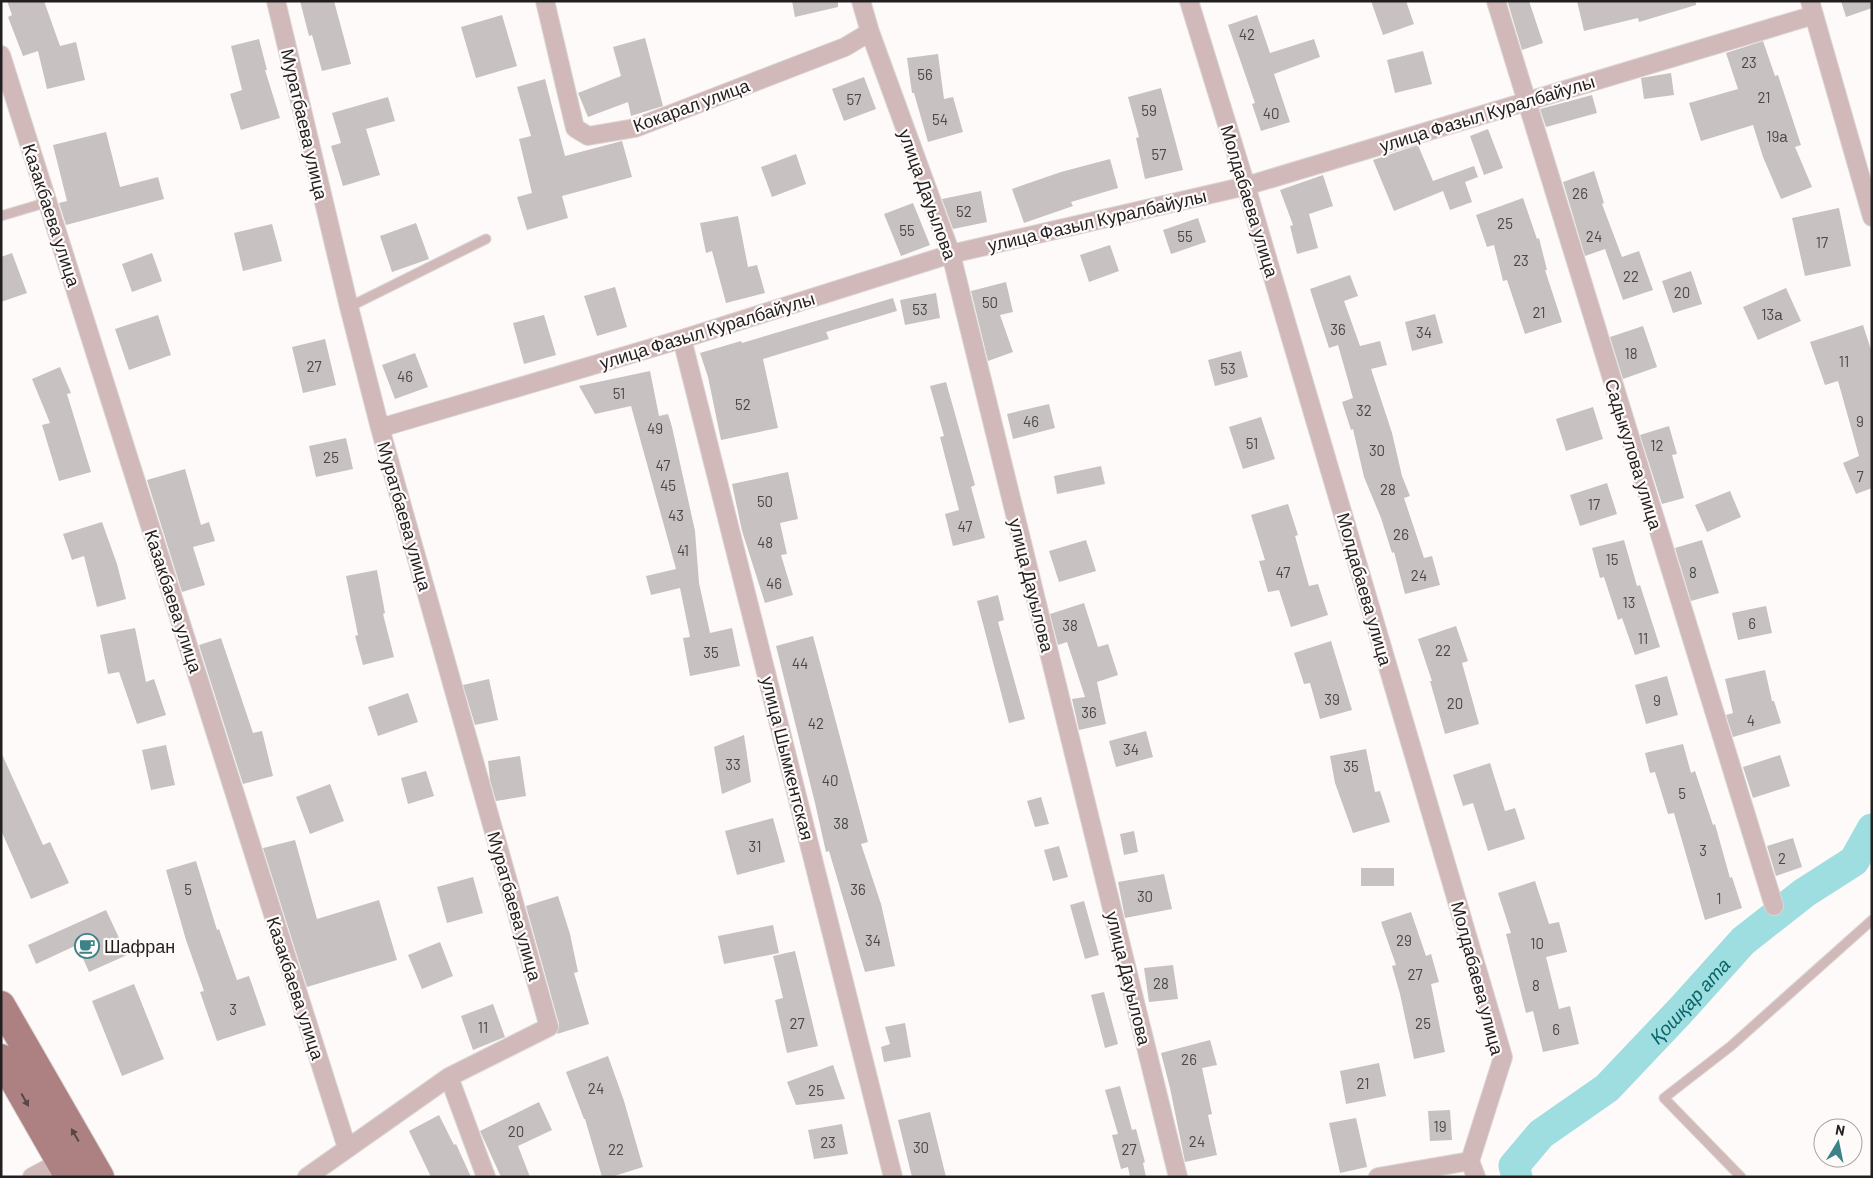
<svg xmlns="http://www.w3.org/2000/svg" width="1873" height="1178" viewBox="0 0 1873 1178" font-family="Barlow,sans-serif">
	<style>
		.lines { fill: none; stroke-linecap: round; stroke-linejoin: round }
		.river { stroke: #9edde0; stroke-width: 31 }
		.building { fill: #c7c1c1 }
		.lane-casing { stroke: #dbd7d7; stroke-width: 11 }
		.street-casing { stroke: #dbd7d7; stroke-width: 20 }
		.primary-casing { stroke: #dbd7d7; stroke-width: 30 }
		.lane { stroke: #d2b9b9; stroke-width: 9 }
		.street { stroke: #d2b9b9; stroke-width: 18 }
		.primary { stroke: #ad8181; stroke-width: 28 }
		.oneway { fill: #594646 }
		.labels { text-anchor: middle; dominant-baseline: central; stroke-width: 4.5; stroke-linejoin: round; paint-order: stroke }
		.number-label { font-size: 15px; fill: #4a4848 }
		.street-label { font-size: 18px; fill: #211f1f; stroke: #fffafa }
		.poi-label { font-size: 18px; fill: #211f1f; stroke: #fffafa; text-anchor: start }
		.water-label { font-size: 19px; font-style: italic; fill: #096367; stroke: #fffafa }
	</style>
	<rect width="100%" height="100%" fill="#fffafa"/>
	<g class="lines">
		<path class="river" id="s1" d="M1517 1177 1514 1166 1541 1134 1607 1088 1680 1011 1743 941 1804 893 1854 861 1872 829"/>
	</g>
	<path class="building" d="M7 1H44L60 46 76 42 85 80 47 89 38 51 23 56 8 17 12 15Z
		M300 1H334L351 64 322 71 312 35 309 36Z
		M792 1H838V7L795 17Z
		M1371 1H1406L1414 24 1383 35Z
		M1512 1H1529L1543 43 1522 50 1508 3Z
		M1577 1H1696V5L1639 22 1638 18 1584 31Z
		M1841 1H1872V8L1846 17Z
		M502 15 517 66 476 78 461 27Z
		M1257 15 1270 53 1314 39 1320 57 1274 74 1290 122 1261 131 1252 104 1255 103 1228 25Z
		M645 38 663 106 631 116 628 102 588 117 578 93 621 76 613 47Z
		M259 39 267 70H265L280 118 241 130 230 94 242 90 231 46Z
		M1763 41 1775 76 1778 75 1801 145 1795 147 1812 187 1781 199 1763 157 1753 125 1701 141 1689 103 1738 89 1726 53Z
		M1423 51 1432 84 1395 93 1387 60Z
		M938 54 944 99 953 97 963 132 928 142 914 93H912L907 58Z
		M1671 73 1674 95 1644 99 1641 78Z
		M864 77 876 109 844 121 832 89Z
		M545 79 565 156 622 141 632 177 562 196 568 218 527 230 517 197 532 193 519 139 531 136 517 87Z
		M1161 88 1183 170 1145 179 1136 138 1139 137 1128 97Z
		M1592 95 1597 113 1546 127 1540 109Z
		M388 97 395 121 366 129 380 175 343 186 331 146 341 143 332 113Z
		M1488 129 1503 168 1484 175 1470 136Z
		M106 132 120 187 158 177 164 199 66 225 59 203 67 201 53 145Z
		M1418 145 1433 181 1474 166 1478 177 1465 182 1472 202 1450 210 1443 191 1394 211 1373 160Z
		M796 154 806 184 772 197 761 167Z
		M1110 159 1118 188 1071 202 1073 206 1024 223 1012 189 1061 172Z
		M1594 171 1604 203 1602 204 1622 257 1639 251 1653 290 1623 300 1605 249 1585 256 1563 182Z
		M1323 175 1333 206 1309 214 1318 248 1297 254 1290 226 1293 225 1280 190Z
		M981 191 987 222 953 229 942 199Z
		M1523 198 1537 239 1539 238 1547 270H1545L1562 322 1525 334 1507 280 1503 281 1494 245 1487 247 1476 215Z
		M913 203 930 245 901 256 884 214Z
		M1839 208 1851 266 1805 276 1792 218Z
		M738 216 748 267 757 265 765 293 726 303 712 251 706 253 700 223Z
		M1198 218 1206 242 1171 254 1163 230Z
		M416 223 429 259 392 272 380 236Z
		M272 224 282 261 243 271 234 233Z
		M1110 245 1119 271 1089 282 1080 255Z
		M12 253 27 293 1 302V257Z
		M152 253 162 281 132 292 122 264Z
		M1691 271 1702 304 1673 313 1662 281Z
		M1350 275 1358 296 1344 301 1360 346 1380 341 1387 365 1371 369 1392 433 1402 476 1410 496 1404 498 1424 558 1432 556 1440 585 1405 594 1394 552 1392 553 1381 518 1364 477 1353 429 1351 430 1342 402 1353 398 1338 345 1329 348 1310 289Z
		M1006 282 1013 312 1000 315 1013 352 988 361 971 291Z
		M615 287 627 327 597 336 584 296Z
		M1786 288 1801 321 1758 340 1743 307Z
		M936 293 940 318 905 325 900 300Z
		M893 298 897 311 826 332 829 339 763 359 778 428 721 440 708 377 700 353 741 341 742 343Z
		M1435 314 1443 343 1412 351 1405 322Z
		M158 315 171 355 129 370 115 329Z
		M544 315 556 355 524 364 513 323Z
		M1863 325 1872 353V488L1856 494 1843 463 1859 456 1838 381 1825 385 1810 342Z
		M1643 326 1657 367 1623 379 1610 337Z
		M325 339 336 385 303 393 292 347Z
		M1241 351 1248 377 1215 386 1208 360Z
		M415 353 428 387 395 399 382 365Z
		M60 367 71 393 67 394 91 472 59 481 42 425 50 423 32 379Z
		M650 371 659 416 668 414 672 427 695 531 699 583 710 633 732 628 740 666 690 676 683 638 690 637 680 588 651 595 646 576 676 569 631 406 595 414 579 386Z
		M946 382 975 485 971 487 985 538 953 546 945 514 959 510 940 437 944 436 930 386Z
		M1049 404 1055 428 1013 439 1007 414Z
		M1593 407 1603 439 1566 451 1556 419Z
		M1261 417 1275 459 1243 469 1229 427Z
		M1669 426 1677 454 1672 455 1684 498 1662 504 1640 435Z
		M346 438 353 469 316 477 309 446Z
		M1101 466 1105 484 1057 494 1054 476Z
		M185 469 201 525 209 522 215 541 193 547 205 585 182 592 147 480Z
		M788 472 798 519 780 523 787 554 781 555 793 595 765 603 742 531 732 484Z
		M1607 483 1617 514 1580 526 1570 495Z
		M1730 491 1741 517 1707 532 1695 505Z
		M1288 504 1298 535 1295 536 1309 586 1318 584 1328 615 1291 627 1279 590 1268 592 1259 561 1265 560 1251 515Z
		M102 522 117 564 126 599 97 607 84 556 72 560 63 534Z
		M1086 540 1096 571 1059 582 1049 551Z
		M1624 540 1637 586 1640 585 1660 647 1635 655 1622 618 1618 620 1604 577 1600 578 1592 548Z
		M1702 540 1719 593 1691 601 1675 548Z
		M377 570 385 613 383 614 394 657 363 665 355 636 358 635 346 576Z
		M998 595 1004 620 998 622 1025 719 1009 723 977 601Z
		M1084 603 1098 647 1108 644 1118 675 1097 682 1106 724 1079 730 1072 699 1085 697 1067 642 1058 645 1050 614Z
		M1766 606 1772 633 1738 640 1732 613Z
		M1456 626 1468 661 1462 663 1479 724 1445 734 1430 681H1432L1418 639Z
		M135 628 146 682 154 679 166 715 137 724 119 672 108 674 100 635Z
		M813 636 868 842 861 844 881 904 895 966 865 972 829 851 826 852 815 803 776 646Z
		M221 638 253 733 262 731 273 776 243 784 199 645Z
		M1331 641 1352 710 1320 719 1310 683 1304 684 1294 653Z
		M1765 670 1772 701H1774L1781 723 1733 737 1726 715 1733 713 1725 679Z
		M1667 676 1678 715 1646 724 1635 685Z
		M489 679 498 720 475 725 463 685Z
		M408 693 418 722 378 736 368 707Z
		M1146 731 1153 757 1116 767 1109 741Z
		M744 735 751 782 722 794 714 747Z
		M1683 744 1691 773 1695 771 1713 825 1715 824 1730 878 1732 877 1742 908 1705 920 1674 813 1668 814 1655 772 1650 773 1645 753Z
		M166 745 175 785 151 790 142 750Z
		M1366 749 1375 792 1380 791 1390 822 1353 833 1335 783 1330 756Z
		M1 752 43 845 50 842 69 883 31 899 1 830Z
		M1780 755 1790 786 1753 798 1743 767Z
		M520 756 526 796 496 801 490 780 488 761Z
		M1490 763 1505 811 1515 808 1525 839 1488 851 1473 803 1463 806 1453 775Z
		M426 771 434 796 408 804 401 778Z
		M330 784 344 821 310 834 296 797Z
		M1041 797 1049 824 1035 827 1027 801Z
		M773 818 785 862 737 875 725 831Z
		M1134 831 1138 852 1124 855 1120 834Z
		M1793 838 1802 867 1776 876 1767 846Z
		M295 840 317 919 379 900 397 960 307 987 263 848Z
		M1059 846 1068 877 1053 881 1044 850Z
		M196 861 217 930 219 929 237 980 249 976 266 1025 217 1041 200 992 204 991 186 940 166 870Z
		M1361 868H1394V886H1361Z
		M1164 874 1172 909 1125 918 1118 882Z
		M473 877 483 913 447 923 437 887Z
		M1535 881 1549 924 1559 922 1567 952 1546 957 1559 1009 1570 1006 1579 1044 1543 1052 1533 1011 1526 1013 1506 934 1511 933 1498 893Z
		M558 896 570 934 578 972 574 973 589 1024 557 1034 559 1024 526 906Z
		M1084 901 1099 955 1085 959 1070 905Z
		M106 910 127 955 89 972 77 945 36 964 28 945Z
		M1411 912 1426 956 1431 954 1439 982 1431 984 1445 1052 1414 1059 1400 994 1392 966 1396 965 1381 922Z
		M773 925 779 953 724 964 718 936Z
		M440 942 453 976 422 989 408 955Z
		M795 951 818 1046 787 1053 775 1000 783 998 773 956Z
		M1173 965 1178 999 1149 1002 1144 968Z
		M134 984 164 1059 122 1076 92 1001Z
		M1104 992 1118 1044 1105 1048 1091 995Z
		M493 1004 505 1037 473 1050 461 1016Z
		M905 1023 911 1057 884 1062 881 1047 890 1044 885 1027Z
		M1210 1040 1217 1065 1202 1068 1212 1114 1208 1115 1217 1155 1185 1162 1170 1088 1161 1053Z
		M608 1056 624 1101 643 1167 611 1177H602L585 1119H584L566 1072Z
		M1379 1063 1386 1096 1346 1104 1340 1071Z
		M833 1065 845 1099 796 1105 787 1082Z
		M1120 1086 1132 1130 1136 1129 1145 1162 1143 1163 1146 1177H1130L1128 1167 1121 1169 1112 1135 1118 1134 1105 1090Z
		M539 1102 552 1130 518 1146 530 1177H501L480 1131Z
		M1450 1110 1452 1140 1430 1141 1428 1111Z
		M930 1112 946 1177H912L898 1120Z
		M439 1115 454 1145 456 1144 471 1177H431L409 1131Z
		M1356 1118 1367 1167 1340 1173 1329 1123Z
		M842 1124 848 1154 814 1159 808 1130Z"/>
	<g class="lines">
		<defs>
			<path id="lane" d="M1 216 48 202
				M349 307 486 239
				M1741 1177 1664 1098 1731 1046 1872 920"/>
			<path id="street" d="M276 1 349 307 380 428 549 1027 449 1077 307 1177
				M545 1 575 128 588 136 635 128 845 47 870 32
				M861 1 870 32 951 254 1178 1177
				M1189 1 1246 186 1503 1057 1470 1161 1476 1177
				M1496 1 1774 906
				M1810 1 1872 217
				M1 55 347 1148
				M682 339 893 1177
				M380 428 682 339 951 254 1246 186 1814 15
				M449 1077 486 1177
				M32 1177 60 1162
				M1378 1177 1470 1161"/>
			<path id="primary" d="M1 1005 100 1177
				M1 1058 69 1177"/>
		</defs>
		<use href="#lane" class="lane-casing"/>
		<use href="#street" class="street-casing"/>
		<use href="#primary" class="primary-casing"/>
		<use href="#lane" class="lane"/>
		<use href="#street" class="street"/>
		<use href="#primary" class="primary"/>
	</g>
	<defs><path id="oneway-solid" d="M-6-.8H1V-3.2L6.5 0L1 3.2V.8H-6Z" transform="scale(1.25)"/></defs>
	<g class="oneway">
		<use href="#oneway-solid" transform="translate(25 1100) rotate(61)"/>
		<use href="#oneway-solid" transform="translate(75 1135) rotate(-120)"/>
	</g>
	<defs>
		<symbol id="cafe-ring" viewBox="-11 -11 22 22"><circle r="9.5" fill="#fffafa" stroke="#3b8387" stroke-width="1.5"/><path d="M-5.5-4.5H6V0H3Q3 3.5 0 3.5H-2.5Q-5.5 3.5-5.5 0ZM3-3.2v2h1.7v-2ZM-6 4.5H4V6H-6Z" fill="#3b8387"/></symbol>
	</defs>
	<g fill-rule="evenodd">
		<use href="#cafe-ring" x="73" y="932" width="28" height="28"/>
	</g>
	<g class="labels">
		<g class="number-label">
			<text x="1247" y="34">42</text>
			<text x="1749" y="62">23</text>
			<text x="925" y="74">56</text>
			<text x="1764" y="97">21</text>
			<text x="854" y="99">57</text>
			<text x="1149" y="110">59</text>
			<text x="1271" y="113">40</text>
			<text x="940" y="119">54</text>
			<text x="1777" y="136">19а</text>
			<text x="1159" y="154">57</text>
			<text x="1580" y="193">26</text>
			<text x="964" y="211">52</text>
			<text x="1505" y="223">25</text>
			<text x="907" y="230">55</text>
			<text x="1185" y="236">55</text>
			<text x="1594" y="236">24</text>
			<text x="1822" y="242">17</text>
			<text x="1521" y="260">23</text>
			<text x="1631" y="276">22</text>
			<text x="1682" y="292">20</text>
			<text x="990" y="302">50</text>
			<text x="920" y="309">53</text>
			<text x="1539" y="312">21</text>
			<text x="1772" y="314">13а</text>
			<text x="1338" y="329">36</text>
			<text x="1424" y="332">34</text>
			<text x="1631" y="353">18</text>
			<text x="1844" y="361">11</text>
			<text x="314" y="366">27</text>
			<text x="1228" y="368">53</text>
			<text x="405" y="376">46</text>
			<text x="619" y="393">51</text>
			<text x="743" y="404">52</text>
			<text x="1364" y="410">32</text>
			<text x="1031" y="421">46</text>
			<text x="1860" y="421">9</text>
			<text x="655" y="428">49</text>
			<text x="1252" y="443">51</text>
			<text x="1657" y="445">12</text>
			<text x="1377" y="450">30</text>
			<text x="331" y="457">25</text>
			<text x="663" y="465">47</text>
			<text x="1860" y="476">7</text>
			<text x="668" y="485">45</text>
			<text x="1388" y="489">28</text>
			<text x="765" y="501">50</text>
			<text x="1594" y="504">17</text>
			<text x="676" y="515">43</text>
			<text x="965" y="526">47</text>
			<text x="1401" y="534">26</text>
			<text x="765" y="542">48</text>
			<text x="683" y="550">41</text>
			<text x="1612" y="559">15</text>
			<text x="1283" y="572">47</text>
			<text x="1693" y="572">8</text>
			<text x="1419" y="575">24</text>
			<text x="774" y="583">46</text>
			<text x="1629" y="602">13</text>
			<text x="1752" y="623">6</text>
			<text x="1070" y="625">38</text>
			<text x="1643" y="638">11</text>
			<text x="1443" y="650">22</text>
			<text x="711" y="652">35</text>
			<text x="800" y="663">44</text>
			<text x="1332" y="699">39</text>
			<text x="1657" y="700">9</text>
			<text x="1455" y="703">20</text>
			<text x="1089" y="712">36</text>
			<text x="1751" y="720">4</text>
			<text x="816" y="723">42</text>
			<text x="1131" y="749">34</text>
			<text x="733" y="764">33</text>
			<text x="1351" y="766">35</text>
			<text x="830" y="780">40</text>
			<text x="1682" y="793">5</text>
			<text x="841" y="823">38</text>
			<text x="755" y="846">31</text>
			<text x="1703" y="850">3</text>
			<text x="1782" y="858">2</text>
			<text x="188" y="889">5</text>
			<text x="858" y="889">36</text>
			<text x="1145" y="896">30</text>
			<text x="1719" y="898">1</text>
			<text x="873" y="940">34</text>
			<text x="1404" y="940">29</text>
			<text x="1537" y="943">10</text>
			<text x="1415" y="974">27</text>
			<text x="1161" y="983">28</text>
			<text x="1536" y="985">8</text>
			<text x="233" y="1009">3</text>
			<text x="797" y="1023">27</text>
			<text x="1423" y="1023">25</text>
			<text x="483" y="1027">11</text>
			<text x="1556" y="1029">6</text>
			<text x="1189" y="1059">26</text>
			<text x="1363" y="1083">21</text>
			<text x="596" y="1088">24</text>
			<text x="816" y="1090">25</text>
			<text x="1440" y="1126">19</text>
			<text x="516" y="1131">20</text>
			<text x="1197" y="1141">24</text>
			<text x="828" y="1142">23</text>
			<text x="921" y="1147">30</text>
			<text x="616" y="1149">22</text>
			<text x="1129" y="1149">27</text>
		</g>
		<g class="street-label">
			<text transform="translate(691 105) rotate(-20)">Кокарал улица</text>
			<text transform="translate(1487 113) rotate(-17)">улица Фазыл Куралбайулы</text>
			<text transform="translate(305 124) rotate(77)">Муратбаева улица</text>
			<text transform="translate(928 194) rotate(70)">улица Дауылова</text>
			<text transform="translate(1250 201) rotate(73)">Молдабаева улица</text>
			<text transform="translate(52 215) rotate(72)">Казакбаева улица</text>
			<text transform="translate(1097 220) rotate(-13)">улица Фазыл Куралбайулы</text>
			<text transform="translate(707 330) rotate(-17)">улица Фазыл Куралбайулы</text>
			<text transform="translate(1634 454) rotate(73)">Садыкулова улица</text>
			<text transform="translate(405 516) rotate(74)">Муратбаева улица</text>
			<text transform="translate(1032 585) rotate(76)">улица Дауылова</text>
			<text transform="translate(1365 589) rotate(74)">Молдабаева улица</text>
			<text transform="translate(174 601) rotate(72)">Казакбаева улица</text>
			<text transform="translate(788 758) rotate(76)">улица Шымкентская</text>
			<text transform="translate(515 906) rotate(74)">Муратбаева улица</text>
			<text transform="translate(1129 978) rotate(76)">улица Дауылова</text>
			<text transform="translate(1478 978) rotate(75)">Молдабаева улица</text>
			<text transform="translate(296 988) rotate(72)">Казакбаева улица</text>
		</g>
		<g class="poi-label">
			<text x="104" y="946">Шафран</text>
		</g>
		<g class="water-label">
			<text stroke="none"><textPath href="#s1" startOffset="254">Қошқар ата</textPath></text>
		</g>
	</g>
	<rect width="1873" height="1178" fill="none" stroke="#211f1f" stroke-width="5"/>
	<g transform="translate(1838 1143) rotate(10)"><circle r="24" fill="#fffafa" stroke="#a6a2a2"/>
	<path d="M0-4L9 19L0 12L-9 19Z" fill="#3b8387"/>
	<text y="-8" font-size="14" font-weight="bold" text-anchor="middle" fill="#211f1f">N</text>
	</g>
</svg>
